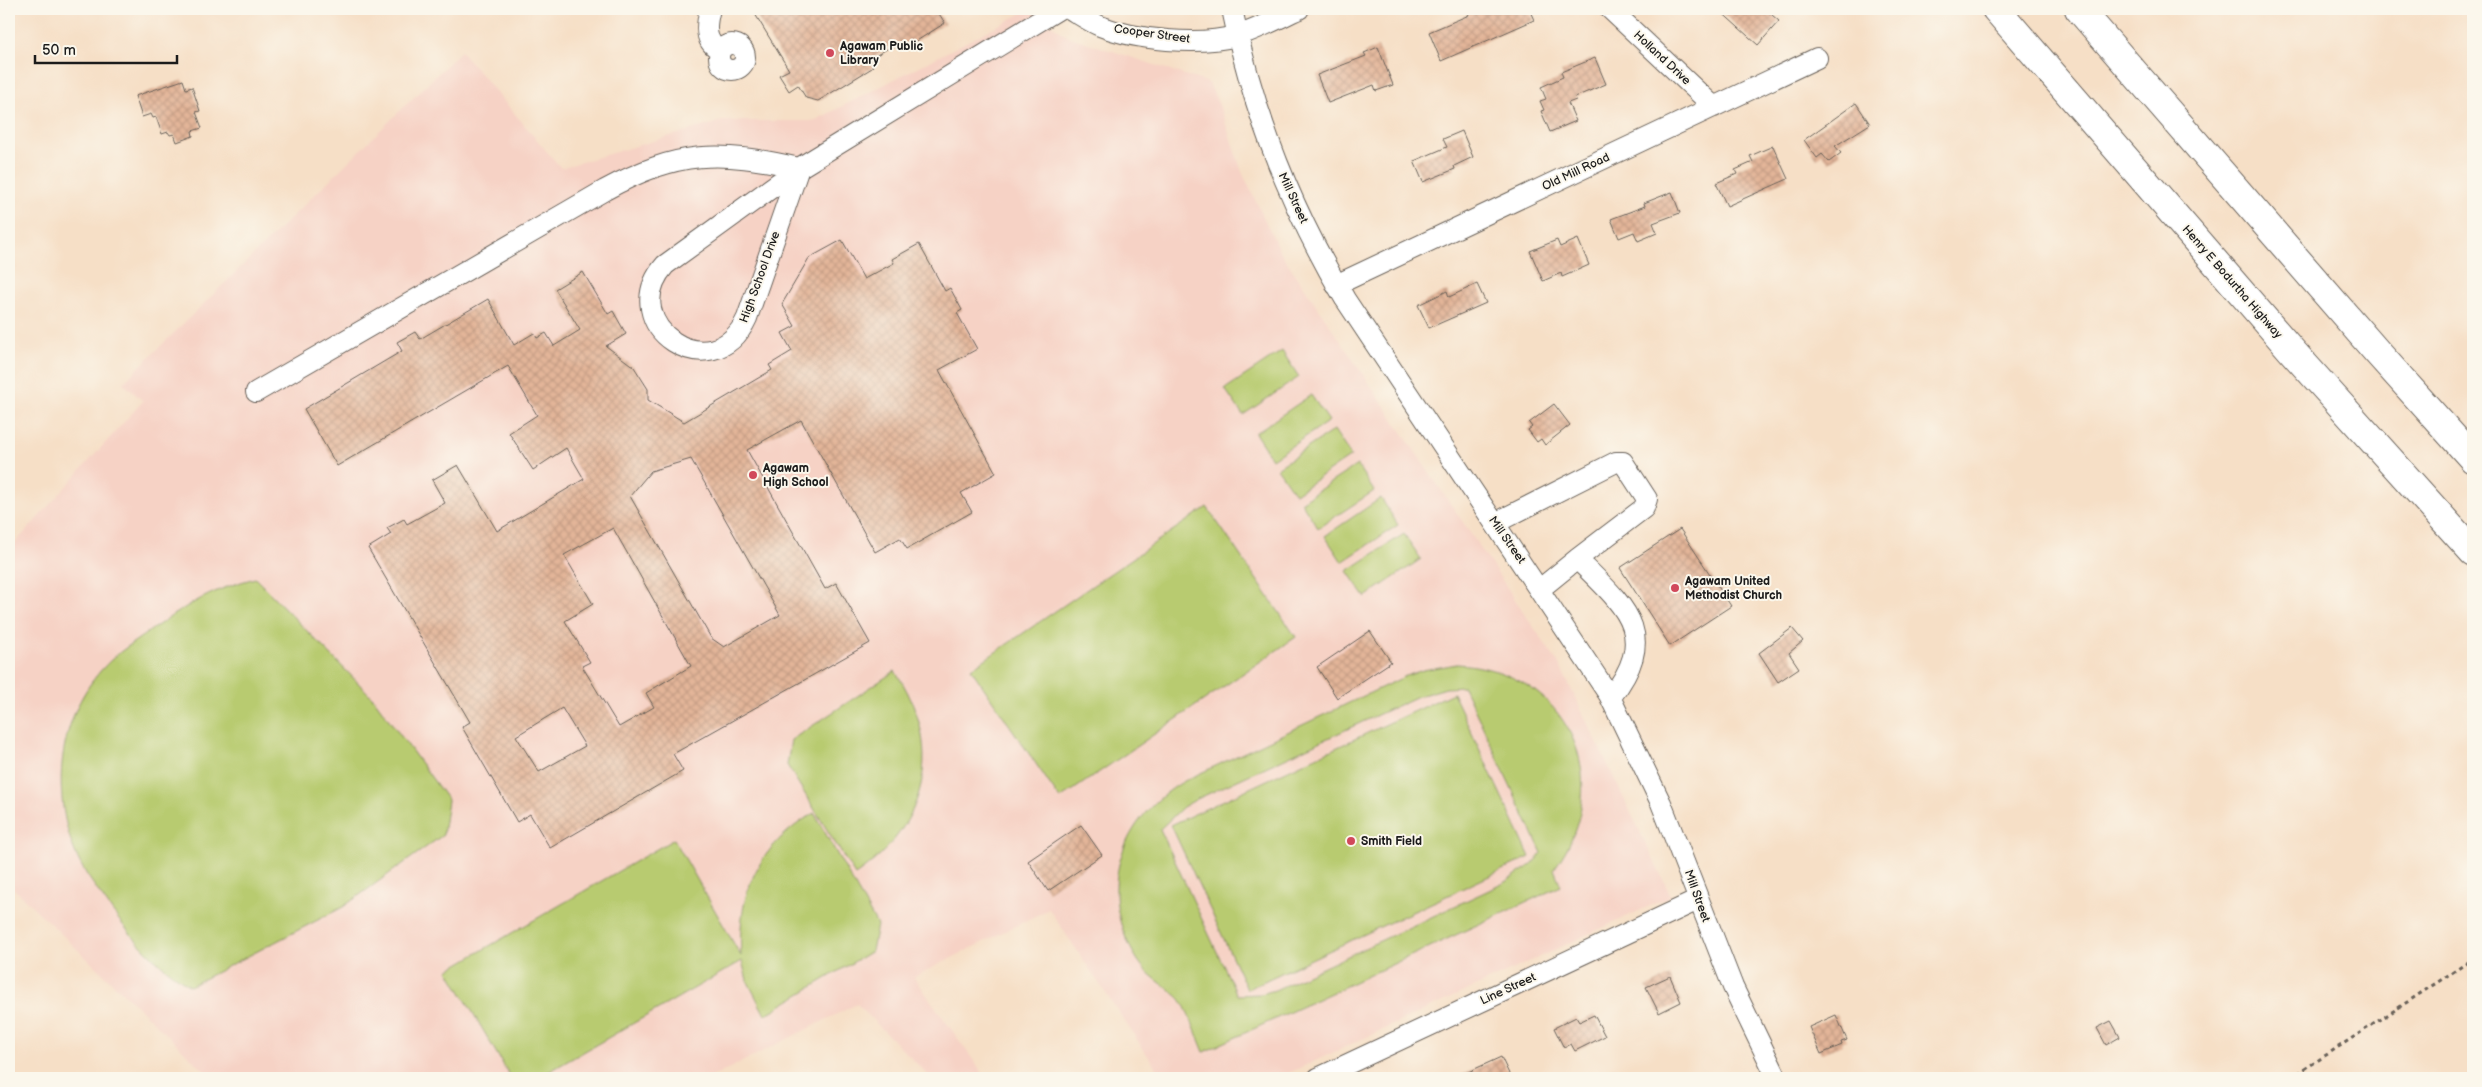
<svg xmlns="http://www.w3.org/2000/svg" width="2482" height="1087" viewBox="0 0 2482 1087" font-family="'Balsamiq Sans',sans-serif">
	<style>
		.built { fill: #f6d2c5 }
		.pitch { fill: #b8cb6f; stroke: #6a7446; fill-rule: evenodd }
		.building { fill: url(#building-cross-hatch); fill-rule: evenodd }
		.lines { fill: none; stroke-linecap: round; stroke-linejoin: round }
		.minor-casing { stroke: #686058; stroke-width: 22 }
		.highway-casing { stroke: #686058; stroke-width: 30 }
		.path { stroke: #686058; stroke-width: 3; stroke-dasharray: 4 4; stroke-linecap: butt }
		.minor { stroke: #fff; stroke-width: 20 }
		.highway { stroke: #fff; stroke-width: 28 }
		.poi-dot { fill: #d1495b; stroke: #fbf7ec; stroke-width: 2 }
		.labels { text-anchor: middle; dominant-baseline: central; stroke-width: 4; stroke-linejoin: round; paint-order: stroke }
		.street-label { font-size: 12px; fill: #1c1c1c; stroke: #fbf7ec }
		.poi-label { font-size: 12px; font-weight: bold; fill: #1c1c1c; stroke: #fbf7ec; text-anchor: start }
	</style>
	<defs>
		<pattern id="building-cross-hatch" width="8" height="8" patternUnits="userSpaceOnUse" patternTransform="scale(1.25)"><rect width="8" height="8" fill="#e3b599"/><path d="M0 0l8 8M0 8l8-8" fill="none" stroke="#c29b83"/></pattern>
	</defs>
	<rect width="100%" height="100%" fill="#fbf7ec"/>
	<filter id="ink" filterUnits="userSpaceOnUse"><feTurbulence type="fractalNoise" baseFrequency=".02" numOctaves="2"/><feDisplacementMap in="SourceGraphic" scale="10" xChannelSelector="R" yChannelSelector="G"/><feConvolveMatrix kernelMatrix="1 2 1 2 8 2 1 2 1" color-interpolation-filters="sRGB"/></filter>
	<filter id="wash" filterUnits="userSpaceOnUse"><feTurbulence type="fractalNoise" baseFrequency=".0096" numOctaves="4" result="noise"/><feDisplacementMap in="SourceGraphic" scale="20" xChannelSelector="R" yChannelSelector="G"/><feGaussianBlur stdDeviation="1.12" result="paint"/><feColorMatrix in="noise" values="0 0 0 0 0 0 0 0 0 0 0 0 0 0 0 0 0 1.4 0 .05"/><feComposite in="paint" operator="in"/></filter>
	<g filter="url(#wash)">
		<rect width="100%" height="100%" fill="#f6dfc6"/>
		<path class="built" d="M1030 9 1067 36 1209 83 1220 107 1242 172 1279 250 1560 666 1671 896 1278 1078H1163L1049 909 914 977 986 1078H931L857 1004 710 1078H212L9 884V550L143 401 123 383 461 51 561 168 722 121H814Z"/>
		<path class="pitch" d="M1282 351 1299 377 1243 415 1225 389Z
			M1311 395 1329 421 1272 459 1255 433Z
			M1334 430 1351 456 1295 494 1277 468Z
			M1357 465 1374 491 1318 528 1301 502Z
			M1381 498 1398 525 1342 562 1325 536Z
			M1207 507 1296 637 1060 799 971 669Z
			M1404 534 1421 559 1365 597 1347 571Z
			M255 578 373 698 448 800 443 835 343 907 190 986C154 963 129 935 105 901 94 885 82 870 75 852 49 788 59 709 111 660 124 648 140 638 154 628 188 604 214 589 255 578Z
			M1457 664C1568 670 1619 781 1554 869L1561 886 1204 1052C1199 1040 1186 1004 1178 997 1163 983 1148 977 1137 959 1094 891 1120 816 1188 779L1406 676 1423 670ZM1464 687 1542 853 1531 865 1504 883 1275 990 1261 994 1237 995 1160 829 1183 807 1197 799 1416 697 1446 688Z
			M895 671C945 745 929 825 855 875L787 765 791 740Z
			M1453 693 1530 857 1247 989 1171 825Z
			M814 813 877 925 872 951 765 1015 747 980 742 961 538 1078H511L448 970 674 839 741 956C737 892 758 846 814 813Z"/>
		<g id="blocks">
			<path class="building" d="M752 9H936L945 23 904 49 892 46 875 56 872 68 818 101 806 98 798 85 789 91 779 75 789 70Z
				M1466 9H1529L1534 20 1441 61 1429 32 1469 15Z
				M1718 9H1765L1779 21 1758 45Z
				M1378 47 1393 85 1376 91 1374 85 1328 103 1317 75 1366 56 1364 53Z
				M1595 58 1606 84 1575 97 1576 100 1568 103 1576 121 1550 132 1541 111 1544 110 1540 101 1546 99 1541 87 1563 77 1561 72Z
				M183 80 186 89 192 87 200 111 196 112 202 128 192 131 193 136 177 142 174 134 170 135 168 132 162 134 156 117 153 118 151 114 142 117 135 96Z
				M1856 103 1870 124 1835 146 1841 153 1829 162 1822 154 1817 158 1804 140Z
				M1462 131 1473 157 1454 166 1455 169 1423 182 1414 161 1447 147 1443 139Z
				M1773 146 1788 179 1727 206 1716 183 1737 174 1735 170 1753 162 1750 156Z
				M1672 192 1680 213 1653 223 1657 233 1638 241 1634 232 1619 238 1611 219 1645 206 1644 203Z
				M1578 239 1589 265 1562 277 1561 273 1543 281 1530 251 1557 240 1560 247Z
				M842 240 864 279 894 263 892 259 919 244 945 291 950 288 962 310 957 313 977 349 939 370 996 473 961 493 972 512 907 549 900 538 875 552 801 420 747 450 825 589 836 583 870 643 673 754 683 771 550 848 530 814 517 822 462 727 470 722 368 548 391 534 387 528 404 519 407 524 445 503 432 480 458 465 497 531 584 479 566 448 533 470 509 433 537 415 508 366 337 466 304 409 402 351 397 342 415 332 420 339 488 299 514 345 534 333 537 338 546 333 554 346 580 330 555 289 583 272 608 314 613 311 626 334 606 346 634 367 648 389V400L684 422 772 370 769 365 792 351 782 333 795 326 782 304 809 258ZM691 459 780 615 724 647 711 638 630 496 651 471ZM613 528 691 666 646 693 654 707 619 727 582 666 590 662 565 621 593 604 564 555ZM562 708 585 746 539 772 516 736Z
				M1477 284 1486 303 1429 328 1418 305 1447 291 1449 297Z
				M1554 404 1570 425 1545 445 1541 439 1537 442 1528 430 1532 427 1529 423Z
				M1680 529 1731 606 1670 646 1620 568Z
				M1792 628 1803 641 1789 653 1799 668 1778 682 1759 653Z
				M1370 631 1391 662 1337 698 1317 667Z
				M1081 825 1102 855 1048 891 1028 861Z
				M1670 976 1681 1002 1659 1013 1646 987Z
				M1594 1015 1605 1036 1575 1051 1571 1044 1564 1048 1554 1028 1576 1017 1579 1022Z
				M1836 1015 1847 1040 1841 1042 1842 1045 1821 1054 1809 1027Z
				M2111 1021 2120 1037 2106 1045 2097 1028Z
				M1501 1057 1511 1078H1455Z"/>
		</g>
	</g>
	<g filter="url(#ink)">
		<use href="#blocks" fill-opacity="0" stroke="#686058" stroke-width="1"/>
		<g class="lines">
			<defs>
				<path id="minor" d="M710 9C706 24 703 43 721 50
					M1070 9C1080 15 1089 21 1100 26 1136 40 1198 46 1236 36 1257 30 1279 18 1299 9
					M1232 9C1253 112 1291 209 1345 299L1609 695 1661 803 1733 987 1777 1078
					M1610 9 1714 107
					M719 57a13 13 0 1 1 26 0a13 13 0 1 1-26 0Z
					M799 168 747 318C713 392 613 325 665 265L799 168 1059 9
					M1336 285 1817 58
					M256 392 605 190C679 150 718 150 799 168
					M1495 523 1616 462H1623L1647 499 1644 508 1577 559C1624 606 1661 633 1611 697
					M1540 589 1577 559
					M1318 1078 1698 900"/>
				<path id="highway" d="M1996 9 2292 351 2473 552
					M2079 9 2377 352 2473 459"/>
			</defs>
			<use href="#minor" class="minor-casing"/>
			<use href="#highway" class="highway-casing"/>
			<path class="path" d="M2291 1078 2473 959"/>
			<use href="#minor" class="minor"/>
			<use href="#highway" class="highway"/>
		</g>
	</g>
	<g class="poi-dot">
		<circle cx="830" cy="53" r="5"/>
		<circle cx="753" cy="475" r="5"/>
		<circle cx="1675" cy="588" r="5"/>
		<circle cx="1351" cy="841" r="5"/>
	</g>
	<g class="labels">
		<g class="street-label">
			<text transform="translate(1152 34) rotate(8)">Cooper Street</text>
			<text transform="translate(1662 58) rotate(43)">Holland Drive</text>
			<text transform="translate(1576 172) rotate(-25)">Old Mill Road</text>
			<text transform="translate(1293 198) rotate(65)">Mill Street</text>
			<text transform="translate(760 277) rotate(-70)">High School Drive</text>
			<text transform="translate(2232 282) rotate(49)">Henry E Bodurtha Highway</text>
			<text transform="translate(1507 540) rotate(55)">Mill Street</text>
			<text transform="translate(1697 896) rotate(70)">Mill Street</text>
			<text transform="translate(1508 989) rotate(-25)">Line Street</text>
		</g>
		<g class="poi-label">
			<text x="840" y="46">Agawam Public<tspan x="840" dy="14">Library</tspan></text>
			<text x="763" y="468">Agawam<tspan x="763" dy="14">High School</tspan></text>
			<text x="1685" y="581">Agawam United<tspan x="1685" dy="14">Methodist Church</tspan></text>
			<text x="1361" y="841">Smith Field</text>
		</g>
	</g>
	<rect width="2482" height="1087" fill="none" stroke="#fbf7ec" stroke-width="30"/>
	<path d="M35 55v8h142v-8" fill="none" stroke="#1c1c1c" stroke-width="2.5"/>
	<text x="42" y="55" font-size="15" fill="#1c1c1c" stroke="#fbf7ec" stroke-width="4" paint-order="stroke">50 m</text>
</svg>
